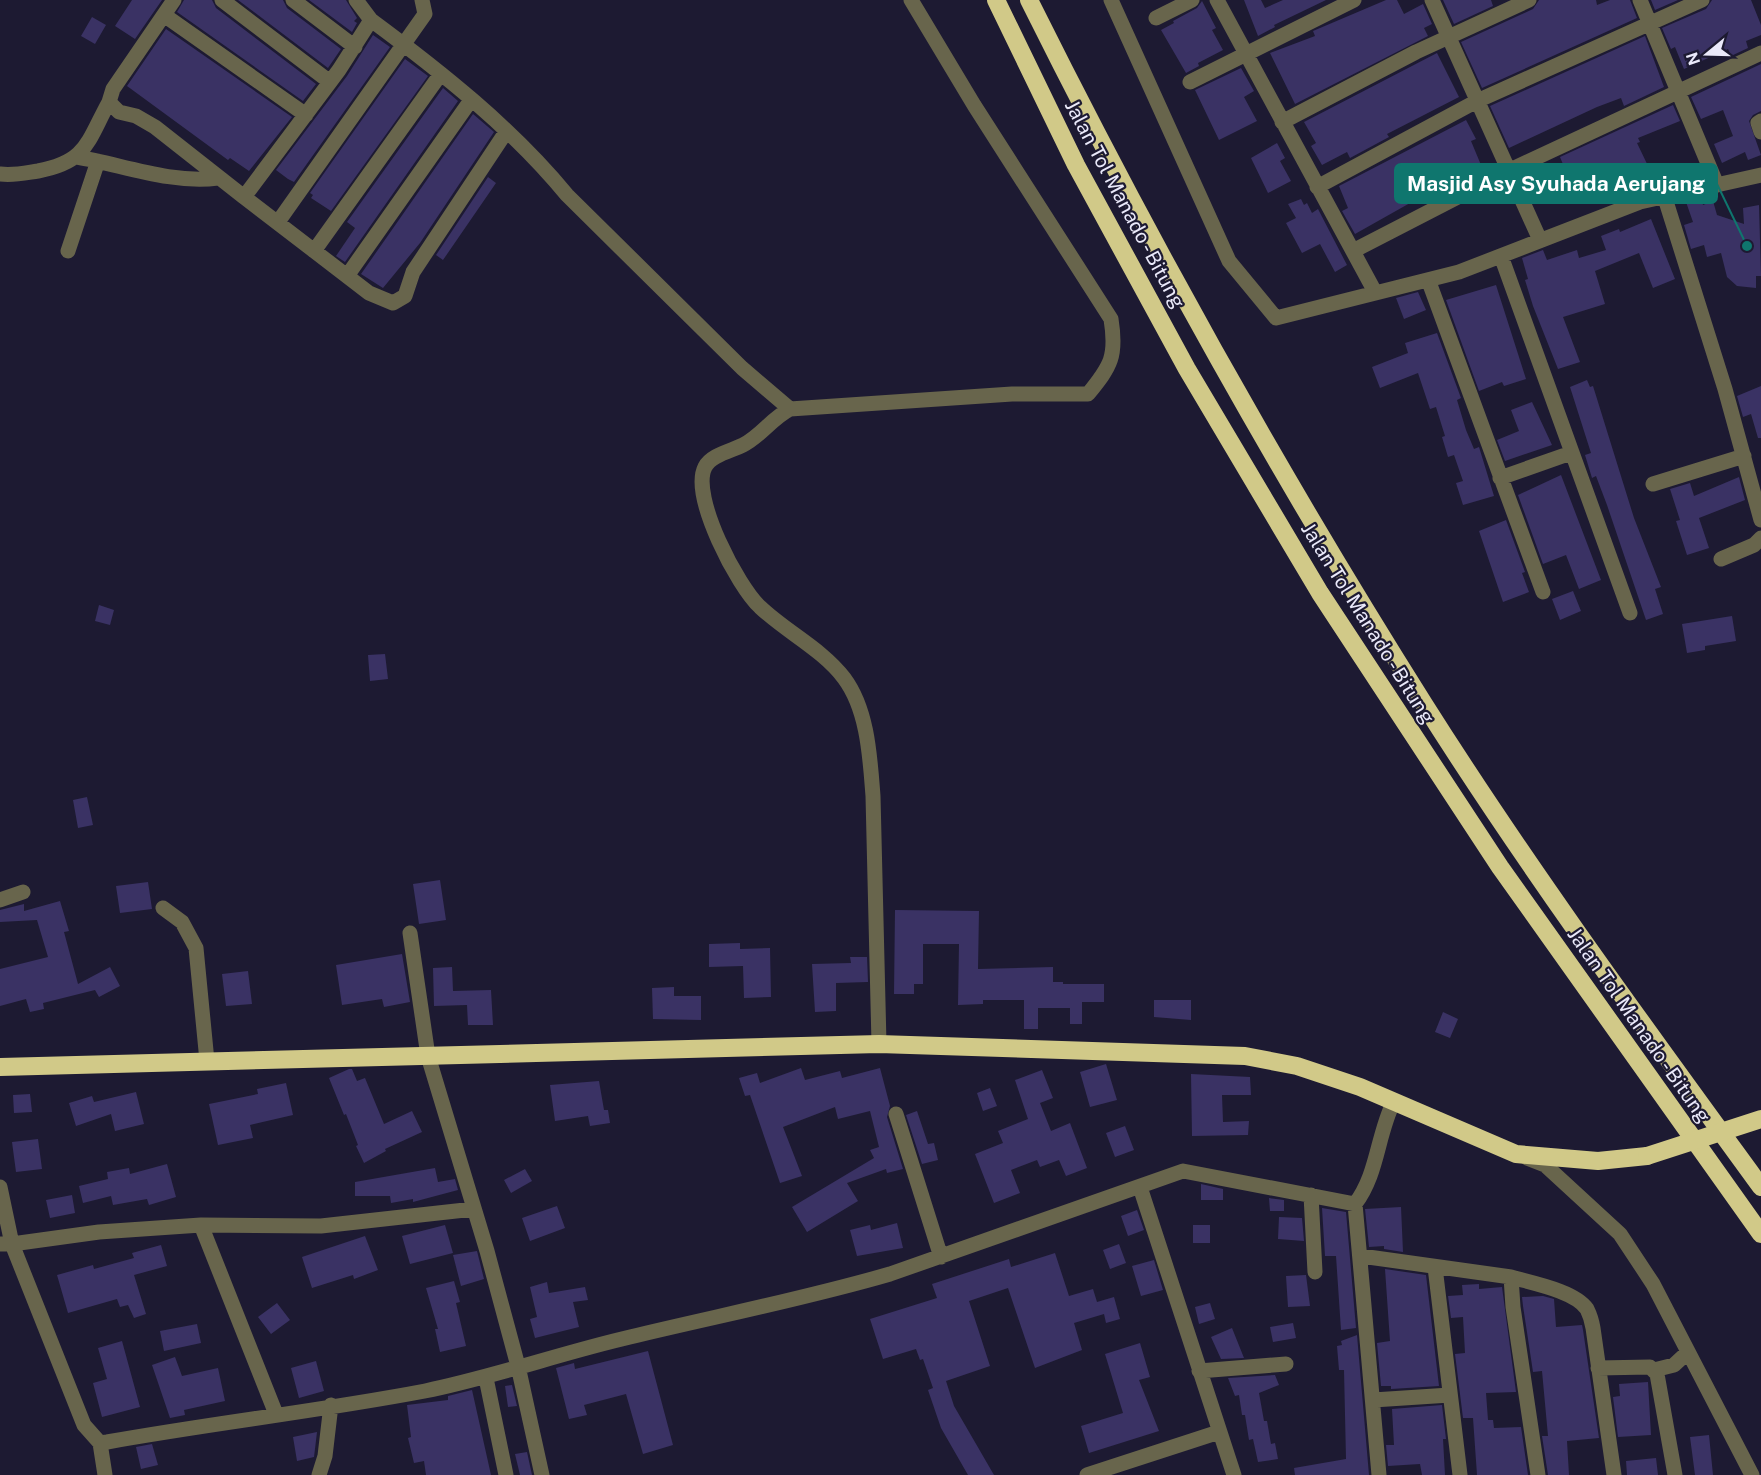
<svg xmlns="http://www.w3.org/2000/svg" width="1761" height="1475" viewBox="0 0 1761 1475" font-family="'Public Sans',sans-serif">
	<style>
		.building { fill: #3a3264 }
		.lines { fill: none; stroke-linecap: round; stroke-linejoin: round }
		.minor { stroke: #68654c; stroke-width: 15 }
		.highway { stroke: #d1c988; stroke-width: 18 }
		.highway-bridge { stroke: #d1c988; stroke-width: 18 }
		.labels { text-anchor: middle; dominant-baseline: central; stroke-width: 4.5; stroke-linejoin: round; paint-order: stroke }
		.street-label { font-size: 20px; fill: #eae9fa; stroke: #1d1a32 }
		.leader { fill: none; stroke: #0f766e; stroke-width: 2 }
		.callout-dot { fill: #0f766e; stroke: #1d1a32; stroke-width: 2 }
		.callout { fill: #0f766e; stroke: #0f766e; stroke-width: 2 }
		.callout-label { font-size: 21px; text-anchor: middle; font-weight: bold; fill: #fff }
	</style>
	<rect width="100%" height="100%" fill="#1d1a32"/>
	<path class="building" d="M132 0H162L135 39 115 26Z
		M184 0H212L216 8 316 84 303 101 177 12Z
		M238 0H283L287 8 341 49 328 68Z
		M309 0H346L357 18 354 21 357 23 352 32Z
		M1244 0H1261L1265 8 1283 0H1326L1274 25 1275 27 1258 36Z
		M1386 0H1397L1404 14 1423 4 1432 24 1424 28 1428 36 1295 104 1270 53 1315 36 1313 31Z
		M1443 0H1491L1493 6 1454 24Z
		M1539 0H1596L1597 5 1610 0H1630L1637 18 1482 88 1461 42 1533 9Z
		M1651 0H1678L1655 10Z
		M1712 0H1751L1761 25V35L1746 41 1748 48 1731 56 1728 49 1684 69 1675 47 1671 49 1662 28 1706 9Z
		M1202 1 1216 28 1212 30 1223 50 1198 63 1199 66 1186 73 1161 30 1174 23 1173 21 1197 8Z
		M92 17 106 25 95 44 81 36Z
		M166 29 292 117 249 171 230 158 228 160 127 86Z
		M373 35 390 47 294 182 288 179 276 170 347 76Z
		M1645 36 1664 87 1624 106 1621 98 1597 107 1509 148 1490 106Z
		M1437 53 1459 97 1387 134 1389 137 1350 158 1347 152 1322 165 1311 146 1316 143 1304 122Z
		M405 59 428 76 331 211 311 198 313 195 310 193Z
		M1761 64V111L1753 115 1749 121 1761 155 1748 160 1745 152 1722 163 1714 144 1733 136 1723 110 1701 119 1691 97Z
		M1241 68 1254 91 1244 97 1257 121 1219 140 1195 90Z
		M443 88 458 101 345 262 336 256 355 228 347 222Z
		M1673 105 1680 121 1638 138 1640 142 1637 143 1649 168 1605 187 1594 163 1567 174 1560 157Z
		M473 114 494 132 420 243 383 288 361 274Z
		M1466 120 1476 139 1471 141 1481 165 1441 183 1442 185 1355 234 1342 211 1348 208 1339 186Z
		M1277 143 1285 158 1280 161 1291 181 1268 193 1251 158Z
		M488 177 496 183 443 260 436 255Z
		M1701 198 1703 205 1713 201 1717 215 1744 224 1743 208 1759 205 1761 276H1756V288L1737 286 1727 277 1721 253 1707 257 1704 245 1691 249 1684 225 1693 222 1686 202Z
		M1301 199 1304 205 1307 203 1312 213 1318 209 1347 265 1335 272 1320 244 1302 253 1286 223 1296 218 1288 204Z
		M1651 219 1675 279 1653 288 1639 253 1595 271 1605 304 1563 317 1580 362 1558 369 1533 306 1525 280 1528 279 1522 258 1543 250 1547 260 1577 250 1579 258 1606 250 1601 236 1619 229 1620 232Z
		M1496 285 1526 379 1504 386 1502 382 1479 391 1446 300Z
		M1418 292 1426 310 1404 319 1396 298Z
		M1437 333 1461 398 1457 400 1466 430 1474 449 1479 447 1494 496 1463 505 1456 483 1463 481 1454 455 1448 457 1442 437 1445 436 1436 407 1430 409 1418 373 1380 388 1372 367 1408 353 1405 343Z
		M1587 380 1590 387 1593 386 1634 518 1661 587 1655 589 1663 614 1646 620 1607 505 1596 476 1592 478 1585 455 1591 453 1570 387Z
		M1761 386V438H1758L1751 414 1743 417 1737 396Z
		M1532 402 1552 445 1505 461 1497 440 1519 431 1511 410Z
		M1561 475 1601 580 1579 589 1566 555 1543 564 1518 495Z
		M1739 477 1745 500 1699 518 1709 548 1687 555 1676 521 1680 520 1670 489 1690 483 1694 496Z
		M1506 520 1525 572 1522 573 1529 592 1503 602 1479 531Z
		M1573 591 1581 611 1560 620 1552 599Z
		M99 605 114 610 110 625 95 621Z
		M1732 616 1736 641 1705 646V650L1687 653 1682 624Z
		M385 654 388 679 370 681 368 655Z
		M87 797 93 825 78 828 73 800Z
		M440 880 446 920 419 924 413 884Z
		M148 882 152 909 120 913 116 886Z
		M60 901 69 931 64 932 78 984 110 967 120 986 99 997 95 990 43 1003 44 1009 30 1012 26 999 0 1006V969L48 957 37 920 0 922V910L24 904V911Z
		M895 910 979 911 978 969 1053 967V982H1063V984H1104V1002H1082V1024H1070V1008H1038V1029H1024V1000H983V1004L958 1005 959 944H923V984H914V994H894Z
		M740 943V949L770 948 771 997 744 998 743 966 709 967V944Z
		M402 954 410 1002 384 1007 382 999 342 1005 336 965Z
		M850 957H867L868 982 836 983V1011L815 1012 812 964 851 963Z
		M452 967 453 991 491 990 493 1025H468L467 1005 434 1006 433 968Z
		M248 971 252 1004 226 1006 222 974Z
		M674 987V996H701V1020L653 1019 652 988Z
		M1154 1000H1191V1020L1154 1017Z
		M1443 1012 1458 1019 1450 1038 1435 1032Z
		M1106 1064 1117 1100 1090 1107 1080 1072Z
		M801 1068 805 1080 840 1071 842 1078 880 1068 890 1106 887 1117 903 1169 887 1173 886 1169 847 1183 858 1201 807 1232 792 1207 874 1158 870 1150 879 1147 870 1111 838 1119 835 1107 783 1127 802 1176 780 1183 750 1095 745 1096 739 1078 757 1073 760 1083Z
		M349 1069H352L357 1081 365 1078 384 1124 412 1111 422 1132 385 1149 386 1151 364 1163 356 1146 358 1145 346 1114 344 1115 329 1078Z
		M1042 1070 1053 1098 1040 1103 1051 1131 1070 1123 1087 1168 1066 1176 1059 1160 1040 1167 1037 1160 1011 1170 1020 1193 994 1203 975 1154 1003 1143 998 1131 1028 1119 1015 1080Z
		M1191 1074 1250 1077 1251 1095H1222L1223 1122 1249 1121 1248 1135 1192 1136Z
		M599 1081 604 1110H608L610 1123 590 1126 588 1116 555 1121 550 1085Z
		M286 1083 293 1115 250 1125 253 1138 218 1145 209 1104 258 1094 257 1089Z
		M990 1088 997 1106 983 1111 977 1093Z
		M136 1092 144 1124 115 1131 111 1114 76 1126 69 1103 92 1096 94 1102Z
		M30 1094 32 1112 14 1113 13 1095Z
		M917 1111 928 1144 934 1143 938 1160 922 1164 906 1115Z
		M1125 1126 1134 1150 1115 1157 1106 1133Z
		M38 1139 42 1169 16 1172 12 1142Z
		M167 1164 176 1197 149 1205 147 1199 113 1205 111 1196 83 1203 79 1186 108 1179 107 1172 129 1168 130 1174Z
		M435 1168 438 1182 455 1179 458 1190 413 1202V1199L391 1203 390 1196H355V1182Z
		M525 1169 532 1181 511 1193 504 1180Z
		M1201 1184 1223 1189V1200H1201Z
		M72 1195 75 1213 50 1218 46 1200Z
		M1269 1198 1284 1200V1211H1270Z
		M557 1206 565 1228 530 1241 522 1218Z
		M1401 1207 1403 1252 1384 1249V1246L1369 1247 1365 1209Z
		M1322 1208 1346 1212 1356 1328 1341 1330 1336 1256H1325Z
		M1137 1210 1144 1230 1128 1236 1121 1216Z
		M1279 1217 1302 1218 1304 1241 1278 1239Z
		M897 1223 903 1248 857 1256 850 1230 870 1225 871 1230Z
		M445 1225 453 1253 410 1264 402 1236Z
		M1193 1225H1210V1243H1193Z
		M365 1236 378 1270 354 1279 353 1275 312 1288 302 1257Z
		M1119 1244 1126 1263 1110 1269 1103 1250Z
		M161 1245 167 1266 134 1275 146 1314 134 1318 128 1305 120 1307 117 1299 68 1313 57 1275 93 1265 94 1269 134 1258 132 1253Z
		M477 1251 484 1279 461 1286 453 1255Z
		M1055 1253 1069 1296 1093 1289 1097 1302 1114 1297 1120 1319 1106 1323 1104 1314 1074 1323 1082 1350 1035 1368 1008 1288 969 1301 990 1366 946 1381 954 1406 994 1475H968L941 1428 928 1390 933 1388 923 1359 920 1360 916 1349 883 1359 870 1319 937 1298 932 1284 1009 1259 1011 1267Z
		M1154 1260 1163 1290 1141 1296 1132 1266Z
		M1385 1269 1426 1275 1439 1386 1391 1389V1386H1381L1377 1343 1390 1341Z
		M1306 1275 1310 1306 1288 1307 1286 1276Z
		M454 1281 460 1302 456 1303 466 1346 440 1352 435 1329H438L426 1288Z
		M547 1282 549 1293 585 1287 588 1300 573 1302 579 1327 535 1338 530 1319 537 1317 530 1287Z
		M1479 1284V1289L1502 1287 1516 1392 1486 1393 1488 1420H1493L1494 1428 1521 1427 1528 1475H1477L1473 1418H1463L1455 1354 1465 1353 1463 1317 1451 1318 1448 1296 1463 1295 1462 1285Z
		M1543 1296 1554 1299 1556 1327 1582 1325 1583 1330 1599 1438 1567 1441 1569 1475H1548L1542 1436H1548L1542 1371 1533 1372 1523 1306 1522 1297Z
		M277 1303 290 1320 271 1334 258 1317Z
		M1210 1303 1215 1319 1199 1324 1195 1307Z
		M1293 1323 1296 1338 1273 1342 1270 1327Z
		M197 1324 201 1343 164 1351 160 1331Z
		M1232 1328 1244 1358 1221 1359 1211 1337Z
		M1357 1335 1369 1475H1295L1294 1468 1346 1459 1344 1370H1339L1337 1346 1342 1345 1341 1341Z
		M122 1341 140 1407 102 1417 93 1383 107 1379 98 1348Z
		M1140 1343 1150 1377 1139 1380 1159 1431 1089 1453 1081 1426 1123 1413 1105 1354Z
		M648 1351 673 1445 643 1454 626 1394 584 1405 587 1415 569 1419 556 1368 574 1363 575 1369Z
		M175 1357 182 1376 218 1368 225 1401 184 1410 185 1415 170 1418 152 1365Z
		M316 1361 324 1391 299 1398 291 1368Z
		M1275 1375 1279 1385 1259 1393 1264 1421H1267L1271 1444 1275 1443 1278 1459 1258 1462 1253 1439 1249 1440 1245 1415H1242L1239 1395 1235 1396 1228 1378Z
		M1648 1382 1651 1435 1618 1437 1613 1397 1620 1396 1619 1384Z
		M512 1385 517 1406 508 1407 505 1386Z
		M472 1390 491 1475H426L424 1461 414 1463 408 1438 411 1437 407 1405 448 1400V1396Z
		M1442 1405 1446 1439H1443L1445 1475H1422L1420 1464 1388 1466 1386 1445H1394L1392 1409Z
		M317 1432 314 1457 297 1461 293 1437Z
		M1709 1435 1713 1475H1695L1690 1437Z
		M152 1444 158 1465 141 1469 136 1447Z
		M527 1452 532 1475H520L515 1454Z
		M1656 1458 1658 1475H1627L1626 1461Z"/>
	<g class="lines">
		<path class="minor" d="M174 0 113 89 109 102 119 112 136 116 155 127 244 197 339 70 371 20 356 0
			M222 0 330 82
			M293 0 355 47
			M1111 0 1229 261 1276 318 1459 272 1640 202 1761 175
			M1217 0 1375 292
			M1432 0 1540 240
			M1640 0 1717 185
			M164 15 306 115
			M1156 18 1192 0
			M371 20C440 71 512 128 567 195L742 368 790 409
			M1190 82 1354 0
			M1761 121 1758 123 1761 132
			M1282 122 1416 52 1529 0
			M77 157C123 165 171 184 218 178
			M0 174C13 176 25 173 38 171 87 162 87 142 109 102
			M1317 187 1477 101 1702 0
			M1664 195 1725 389 1761 520
			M244 197 369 293 393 303 405 296 413 272 506 132
			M278 222 425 14 422 0
			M68 251 98 161
			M314 251 440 75
			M1353 251 1510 170 1761 53
			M1501 256 1630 613
			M347 276 471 100
			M1429 282 1543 592
			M1500 478 1571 453
			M1653 484 1744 456
			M1721 559 1754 545 1761 538
			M0 900 23 892
			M163 908 182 922 196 948 207 1061
			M410 933 428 1056 487 1251 518 1366 542 1475
			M879 1044 873 796C870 758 868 710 844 678 822 649 786 632 760 607 738 587 690 496 705 467 711 455 731 451 743 445 761 436 772 418 790 409L1012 394H1088C1111 366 1117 356 1111 319L974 105 911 0
			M896 1114 941 1257
			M1527 1158 1545 1165 1620 1234 1653 1284 1752 1475
			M0 1187 12 1244 99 1232 201 1225 321 1226 474 1209
			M1140 1187 1234 1475
			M1311 1195 1315 1272
			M1355 1204 1379 1475
			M201 1225 276 1414
			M0 1244H12L84 1425 100 1443 107 1442C213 1423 320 1411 425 1391 494 1377 561 1353 630 1337 717 1316 804 1299 890 1274L1183 1171 1355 1204C1378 1174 1377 1135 1394 1101
			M1361 1256 1511 1277
			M1435 1267 1460 1475
			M1598 1368 1650 1367 1657 1374 1675 1475
			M1654 1370 1674 1365 1688 1352
			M1199 1371 1286 1364
			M486 1378 506 1475
			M1373 1400 1450 1395
			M100 1443 105 1475
			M319 1475 325 1456 331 1405
			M1087 1475 1219 1432
			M1538 1475 1513 1307 1511 1277C1532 1283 1575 1291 1587 1309 1590 1315 1592 1322 1593 1328L1614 1475"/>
		<path class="highway" d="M996 0 1076 165 1187 369 1320 593 1500 867 1761 1234
			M1029 0C1149 241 1280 476 1424 704 1529 870 1646 1029 1761 1187
			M0 1067 879 1044 1245 1056 1297 1066 1360 1087 1516 1154 1598 1161 1647 1156"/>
		<path class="highway-bridge" d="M1647 1156 1761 1119"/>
	</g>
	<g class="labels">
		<g class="street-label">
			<text transform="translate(1125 204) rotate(62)">Jalan Tol Manado - Bitung</text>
			<text transform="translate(1368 623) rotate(58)">Jalan Tol Manado - Bitung</text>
			<text transform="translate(1639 1025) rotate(55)">Jalan Tol Manado - Bitung</text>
		</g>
	</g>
	<path class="leader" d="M1747 246L1717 184"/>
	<circle class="callout-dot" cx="1747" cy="246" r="6"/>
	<rect class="callout" x="1395" y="164" width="322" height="39" rx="6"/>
	<g class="callout-label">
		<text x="1556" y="191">Masjid Asy Syuhada Aerujang</text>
	</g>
	<g transform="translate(1707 54) rotate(251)" stroke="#1d1a32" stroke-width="4.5" paint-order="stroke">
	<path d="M0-4.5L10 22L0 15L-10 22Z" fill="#eae9fa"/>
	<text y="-9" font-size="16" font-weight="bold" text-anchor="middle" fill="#eae9fa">N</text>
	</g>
</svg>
